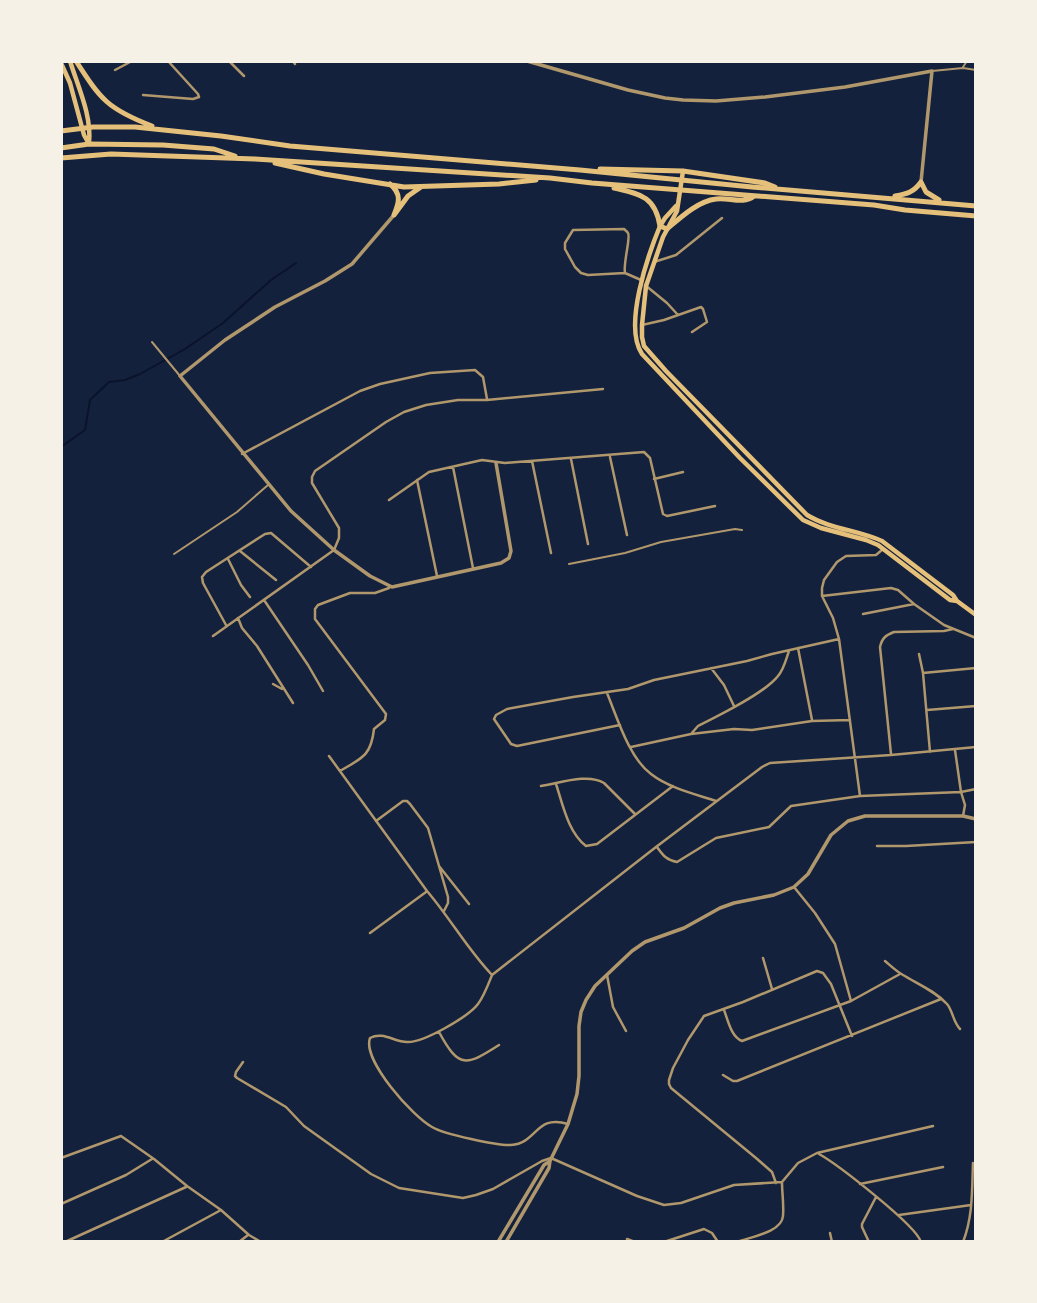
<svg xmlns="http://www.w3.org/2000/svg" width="1037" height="1303" viewBox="0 0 1037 1303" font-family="Raleway,sans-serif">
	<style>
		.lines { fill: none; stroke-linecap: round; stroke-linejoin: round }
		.stream { stroke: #0b132b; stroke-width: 2 }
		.service { stroke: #b1986c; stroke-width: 2 }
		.minor { stroke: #b1986c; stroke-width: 2.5 }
		.tertiary { stroke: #b1986c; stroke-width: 3.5 }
		.secondary { stroke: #e5c07b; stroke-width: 4.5 }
		.primary { stroke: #e5c07b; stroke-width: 4.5 }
		.trunk { stroke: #e5c07b; stroke-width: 5 }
	</style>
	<rect width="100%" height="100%" fill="#14213d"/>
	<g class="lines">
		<path class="stream" d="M61 447 85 430 90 400 109 382 125 380 140 374 185 349 223 323 271 280 296 263"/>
		<path class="service" d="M963 67 967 61
			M932 71 963 68 976 70
			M152 342 180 376
			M174 554 237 512 268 485
			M569 564 625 553 661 542 735 529 742 530"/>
		<path class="minor" d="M229 61 244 76
			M293 61 295 64
			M115 70 132 61
			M143 95 193 99 199 97 198 94 168 61
			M654 262 676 255 722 218
			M625 273C623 263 631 237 628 233 627 231 625 230 624 229L573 230 565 243V249L575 267 581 273 588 275 625 273 641 280
			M645 285 667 303 678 315
			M642 325 664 320 701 307 703 309 707 322 692 332
			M242 454 360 391 380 384 430 373 475 370 483 377 487 399
			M610 457 627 535
			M571 459 588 544
			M532 461 551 553
			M453 467 473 568
			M654 479 683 472
			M417 480 437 576
			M389 500 429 472 482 460 505 463 644 452 650 458 663 514 667 516 715 506
			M240 551 276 580
			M228 559 241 585 250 597
			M822 596 891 588 898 590 914 604 944 625 976 638
			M264 600 308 665 323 691
			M863 614 914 604
			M238 618 242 628 257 646 293 703
			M226 625 203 583 202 577 206 572 265 534 271 533 311 567
			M213 636 334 550 339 538V528L312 483V477L315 471 386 422 404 412 426 405 458 400H487L603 389
			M798 648 812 720
			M919 654 923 673 930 752
			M711 668 724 685 734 706
			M923 673 976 668
			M273 684 282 689
			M607 693C617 717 629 758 651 774 669 788 695 794 716 801
			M927 710 976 706
			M620 725 517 746 511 744 494 719 496 715 507 709 573 697 628 689 654 680 747 661 772 654 839 639
			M691 734 698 726C718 716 765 693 778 676 784 669 786 659 789 651
			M631 747 691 734 734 729 752 730 812 721 850 720
			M955 750 961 792 965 805 963 816
			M891 754 880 647C882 638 886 635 894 632L944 631 953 629
			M329 756 427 891C450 918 468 950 492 975
			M340 771C362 758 371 756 374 729L385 720 386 714 315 619V609L318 605 350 593H375L389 588
			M556 784C563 805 568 832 586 846L597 844 673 786
			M541 786C560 783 588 773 604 783L635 814
			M860 796 839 639 833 618 822 596V588L824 580 837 562 846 556 876 555 883 549
			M376 821 403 801H407L410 804 428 828 448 897V903L444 911
			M877 846H906L976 842
			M657 847C663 855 666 860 677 862L716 838 769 827 791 806 860 796 961 792 976 789
			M439 866 469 904
			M794 887 815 913 835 944 851 1001
			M370 933 426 892
			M763 958 772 989
			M885 961C891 966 896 971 903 975 918 984 935 991 947 1004 953 1011 953 1022 960 1029
			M607 975 613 1007 626 1031
			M724 1010C728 1020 731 1037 742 1041L851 1001 900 974
			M439 1032C459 1069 466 1066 499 1045
			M243 1062 236 1072 235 1076 237 1078 286 1107 304 1126 371 1174 399 1188 463 1198 476 1195 493 1189 542 1161 551 1158 637 1196 664 1205 681 1203 734 1185 782 1182
			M723 1075 733 1081H737L941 999
			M568 1124C535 1114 538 1143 511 1145 499 1146 443 1134 432 1127 413 1117 362 1060 370 1038 383 1031 394 1042 407 1042 423 1043 468 1017 478 1004 484 996 488 985 492 975L656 847 762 767 770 763 891 755 976 747
			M819 1154C837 1164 916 1225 921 1242
			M61 1158 121 1136 154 1159 187 1186 221 1210 249 1235 261 1242
			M782 1182 798 1163 817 1153 933 1126
			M776 1183 772 1172 756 1158 671 1088 669 1084V1080L673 1068 688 1040 704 1016 743 1002 817 971 823 973 831 984 852 1036
			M860 1184 943 1167
			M61 1204 126 1175 152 1159
			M899 1215 971 1205
			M830 1233 832 1242
			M627 1239 635 1242
			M65 1242 186 1187
			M162 1242 221 1210
			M239 1242 248 1235
			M664 1242 704 1229 712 1233 718 1242
			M737 1242C751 1237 782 1232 783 1216 784 1205 782 1193 782 1182
			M869 1242 862 1227V1224L876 1197
			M963 1242C973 1217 972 1189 973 1163"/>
		<path class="tertiary" d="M527 61 628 90 665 98 683 100 716 101 765 97 845 87 932 71 921 182
			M394 215 352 264 325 281 275 307 225 340 180 376 291 511 334 550 370 576 392 587 501 563 509 558 511 551 496 463
			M498 1242 544 1165 550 1161
			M506 1242 549 1168 550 1161 568 1124 577 1094 579 1076V1026L581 1012 586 1000 595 986 632 951 645 942 684 928 720 908 734 903 774 895 794 887 808 874 831 835 848 821 865 816H963L976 819"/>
		<path class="secondary" d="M683 171 677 211 663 237 646 286 642 325V337L644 346 666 371 807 515C830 529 858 530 882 541L953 595 957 601
			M676 206 665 218 660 226C648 255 623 326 642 354L740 458 803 520 821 528 866 540 878 545 950 600 957 601 976 615"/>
		<path class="primary" d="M70 61C78 87 92 116 89 143
			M61 63 70 83 84 135 89 144"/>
		<path class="trunk" d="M76 61C101 100 108 109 152 126
			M61 131 93 127H135L221 136 290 146 580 170 752 187 976 206
			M61 148 89 144 163 145 214 149 235 156
			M61 158 111 154 255 159 550 178 592 183 874 205 905 210 976 216
			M275 163 324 174 404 187 499 184 536 180
			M600 169 683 171 765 183 775 187
			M390 184C402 194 399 203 394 215L408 196 421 187
			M614 188C640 194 655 196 660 226L667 229C680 218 698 201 716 199 729 197 743 205 754 196
			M895 196C907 194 914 192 921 182L926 192 939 200"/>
	</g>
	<rect width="1037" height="1303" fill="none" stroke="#f6f1e7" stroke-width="126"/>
</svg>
